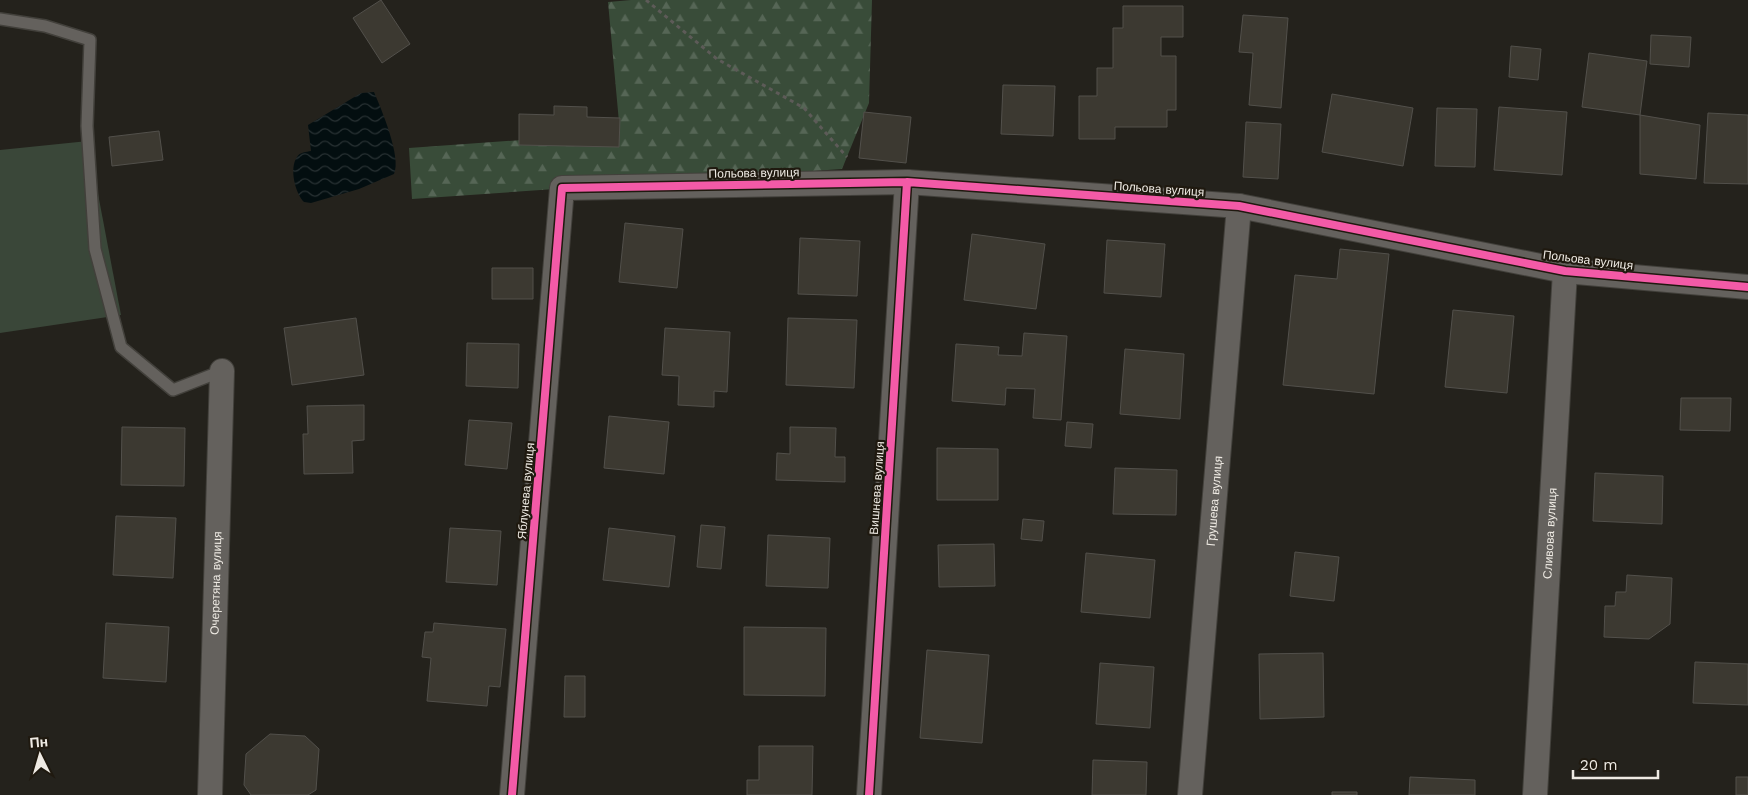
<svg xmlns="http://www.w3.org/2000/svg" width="1748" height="795" viewBox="0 0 1748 795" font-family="'Work Sans',sans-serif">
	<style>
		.grass { fill: #3a4739 }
		.forest { fill: url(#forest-firs) }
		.water { fill: url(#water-waves) }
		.building { fill: #3c3931; stroke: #52504b }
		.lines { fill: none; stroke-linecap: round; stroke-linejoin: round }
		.lane-casing { stroke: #42403b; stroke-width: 14 }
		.street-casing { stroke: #42403b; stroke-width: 26 }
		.path { stroke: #5d5b58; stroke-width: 3; stroke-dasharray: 4 4; stroke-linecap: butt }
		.lane { stroke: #64615d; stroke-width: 11 }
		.street { stroke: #64615d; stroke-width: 24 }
		.cycleway-casing { stroke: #1f190f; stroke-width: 11 }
		.cycleway { stroke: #f35aa7; stroke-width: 8 }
		.labels { text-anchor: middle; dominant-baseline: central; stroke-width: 4.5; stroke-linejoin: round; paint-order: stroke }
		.street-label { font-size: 12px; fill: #eeeae3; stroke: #1f190f }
	</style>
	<defs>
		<pattern id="forest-firs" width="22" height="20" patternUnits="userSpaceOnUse" patternTransform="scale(1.25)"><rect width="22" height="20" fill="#394c39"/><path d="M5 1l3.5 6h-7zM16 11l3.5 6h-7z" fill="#566656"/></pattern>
		<pattern id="water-waves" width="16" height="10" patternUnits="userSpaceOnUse" patternTransform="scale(1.25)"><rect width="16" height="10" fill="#030e10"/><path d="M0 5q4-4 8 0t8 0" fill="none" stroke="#283133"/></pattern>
	</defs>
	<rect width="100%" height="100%" fill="#24221c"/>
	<path class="grass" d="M88 141 121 315 0 333V150Z"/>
	<path class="forest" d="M631 0H872L869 103 842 169 412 199 409 148 620 133 608 2Z"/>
	<path class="water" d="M374 92C381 108 402 158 394 174L359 189 311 203 304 202C295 193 289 168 297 157 300 152 306 152 311 151L308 125 361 93Z"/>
	<path class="building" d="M381 0 410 44 382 63 353 18Z
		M1123 6H1183V37H1161V56H1176V110H1167V127H1115V139H1079V96H1097V68H1113V28H1123Z
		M1243 15 1288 18 1281 108 1249 105 1253 53 1239 52Z
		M1651 35 1691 37 1689 67 1650 64Z
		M1511 46 1541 49 1538 80 1509 77Z
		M1589 53 1647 61 1640 115 1582 107Z
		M1003 85 1055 86 1053 136 1001 134Z
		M1332 94 1413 108 1403 166 1322 152Z
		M554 106 587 107V117L620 118 619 147 519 145V114L554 115Z
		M1499 107 1567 112 1562 175 1494 170Z
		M1437 108 1477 109 1475 167 1435 166Z
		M864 112 911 117 906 163 859 158Z
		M1708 113 1748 115V184L1704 183Z
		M1640 115 1700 125 1696 179 1640 174Z
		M1246 122 1281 124 1278 179 1243 177Z
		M159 131 163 160 112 166 109 137Z
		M625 223 683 229 677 288 619 282Z
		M972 234 1045 244 1036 309 964 300Z
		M800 238 860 241 857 296 798 294Z
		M1107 240 1165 244 1161 297 1104 293Z
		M1340 249 1389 254 1374 394 1283 385 1295 275 1337 279Z
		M492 268H533V299H492Z
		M1453 310 1514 316 1507 393 1445 387Z
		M356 318 364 375 292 385 284 328Z
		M788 318 857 320 854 388 786 385Z
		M665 328 730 332 727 392 714 391V407L678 405 679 376 662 375Z
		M1024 333 1067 336 1061 420 1033 418 1035 389 1006 388 1005 405 952 401 956 344 999 347 998 355 1022 356Z
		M467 343 519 344 518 388 466 386Z
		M1125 349 1184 354 1180 419 1120 414Z
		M1681 398H1731L1730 431 1680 430Z
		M364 405V440L352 441 353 473 304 474 303 434H308L307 406Z
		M609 416 669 422 664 474 604 468Z
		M469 420 512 423 507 469 465 465Z
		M1067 422 1093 424 1091 448 1065 446Z
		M122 427 185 428 184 486 121 485Z
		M790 427 836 428 835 457H845V482L776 480 777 453 790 454Z
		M937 448 998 449V500H937Z
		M1115 468 1177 470 1176 515 1113 514Z
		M1595 473 1663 476 1662 524 1593 521Z
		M116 516 176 518 173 578 113 575Z
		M1023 519 1044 521 1042 541 1021 539Z
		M701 525 725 527 721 569 697 567Z
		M450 528 501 531 497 585 446 582Z
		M609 528 675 536 669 587 603 580Z
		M768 535 830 538 828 588 766 586Z
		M994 544 995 586 939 587 938 545Z
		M1295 552 1339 557 1334 601 1290 596Z
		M1086 553 1155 560 1150 618 1081 612Z
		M1627 575 1672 578 1670 624 1649 639 1604 637 1605 606H1615L1616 592H1626Z
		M106 623 169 627 166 682 103 678Z
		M434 623 506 629 500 687 489 686 487 706 427 701 431 658 422 657 425 632H433Z
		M744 627 826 628 825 696 744 695Z
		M927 650 989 655 982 743 920 738Z
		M1323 653 1324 717 1260 719 1259 654Z
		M1695 662 1748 664V705L1693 703Z
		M1100 663 1154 667 1150 728 1096 724Z
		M565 676H585V717H564Z
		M270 734 305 736 319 749 316 790 308 795H251L244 785 246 754Z
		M759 746H813L812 795H747V780H759Z
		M1093 760 1147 762 1146 795H1092Z
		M1410 777 1475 780V795H1409Z
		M1736 777H1748V795H1736Z
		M1332 792H1357V795H1332Z"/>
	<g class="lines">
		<defs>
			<path id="lane" d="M0 19 45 26 90 40 87 126 95 249 121 347 173 390 222 371"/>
			<g id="street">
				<path id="s1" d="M210 795 222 371"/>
				<path d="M512 795 562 188 907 182 1239 206 1565 271 1748 287"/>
				<path d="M869 795 907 182"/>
				<path id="s2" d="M1190 795 1239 206"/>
				<path id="s3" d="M1535 795 1565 271"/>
			</g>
		</defs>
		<use href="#lane" class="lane-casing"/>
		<use href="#street" class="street-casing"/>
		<path class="path" d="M646 0 717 59 804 108 847 157"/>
		<use href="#lane" class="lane"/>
		<use href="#street" class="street"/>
		<defs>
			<path id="cycleway" d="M512 795 562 188 907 182 1239 206 1565 271 1748 287
				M869 795 907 182"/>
		</defs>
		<use href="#cycleway" class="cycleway-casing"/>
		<use href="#cycleway" class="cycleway"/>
	</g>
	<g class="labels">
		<g class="street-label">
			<text transform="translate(754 173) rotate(-1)">Польова вулиця</text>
			<text transform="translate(1159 189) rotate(4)">Польова вулиця</text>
			<text transform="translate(1588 260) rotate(7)">Польова вулиця</text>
			<text transform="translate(877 488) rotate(-86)">Вишнева вулиця</text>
			<text transform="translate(526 491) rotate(-85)">Яблунева вулиця</text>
			<text stroke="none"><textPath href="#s2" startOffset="295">Грушева вулиця</textPath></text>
			<text stroke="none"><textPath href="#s3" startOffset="262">Сливова вулиця</textPath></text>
			<text stroke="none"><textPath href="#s1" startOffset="212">Очеретяна вулиця</textPath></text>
		</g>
	</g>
	<g transform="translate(40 755) rotate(355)" stroke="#1f190f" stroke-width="4" paint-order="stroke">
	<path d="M0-4L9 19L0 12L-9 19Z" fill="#eeeae3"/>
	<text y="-8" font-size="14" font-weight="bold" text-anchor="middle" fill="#eeeae3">Пн</text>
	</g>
	<path d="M1573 770v8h85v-8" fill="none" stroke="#eeeae3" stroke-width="2.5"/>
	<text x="1580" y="770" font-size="15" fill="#eeeae3" stroke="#1f190f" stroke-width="4" paint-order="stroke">20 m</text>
</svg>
